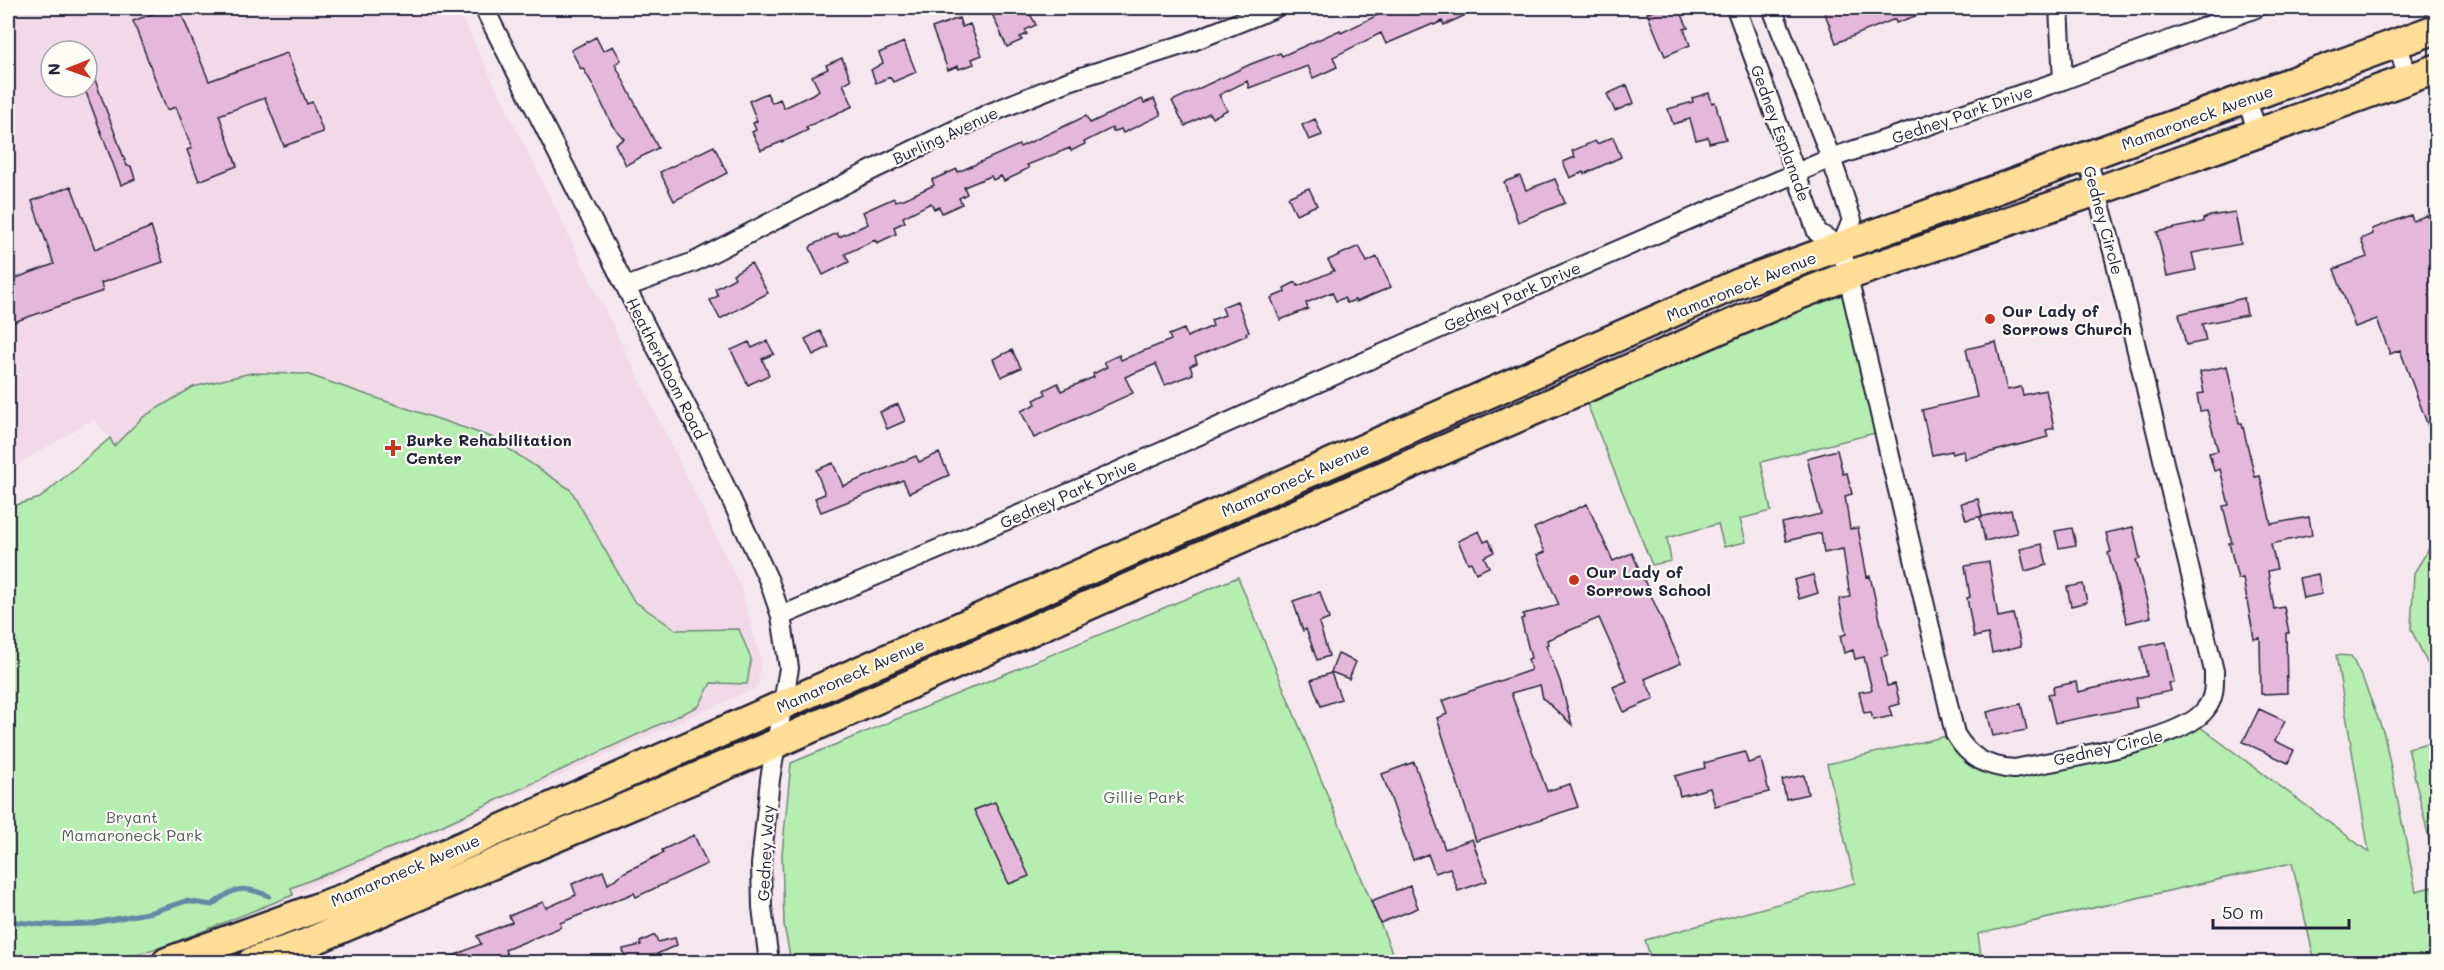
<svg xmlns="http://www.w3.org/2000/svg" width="2444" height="970" viewBox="0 0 2444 970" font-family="Mali,sans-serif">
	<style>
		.built { fill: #f1d9e8; fill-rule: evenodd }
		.green { fill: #b6edb0; stroke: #6c8876; stroke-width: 1.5 }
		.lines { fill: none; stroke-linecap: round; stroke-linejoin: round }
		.stream { stroke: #628aa6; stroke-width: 5 }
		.building { fill: #e5b7da; stroke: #22223b; stroke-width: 1.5 }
		.street-casing { stroke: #22223b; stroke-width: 22 }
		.primary-casing { stroke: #22223b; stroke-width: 33 }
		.street { stroke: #fdfcf7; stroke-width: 18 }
		.primary { stroke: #fedd96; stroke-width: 28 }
		.poi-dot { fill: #c8321e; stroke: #fdfcf7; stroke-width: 2 }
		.labels { text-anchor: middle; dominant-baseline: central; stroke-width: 4.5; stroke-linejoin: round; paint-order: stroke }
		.street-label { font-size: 16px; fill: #22223b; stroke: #fdfcf7 }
		.poi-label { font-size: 16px; font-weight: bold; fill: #22223b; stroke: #fdfcf7; text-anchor: start }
		.park-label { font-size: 16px; fill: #4e5f5e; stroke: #fdfcf7 }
	</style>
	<rect width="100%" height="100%" fill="#f6e7ee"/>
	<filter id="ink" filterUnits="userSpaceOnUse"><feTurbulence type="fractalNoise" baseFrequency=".0167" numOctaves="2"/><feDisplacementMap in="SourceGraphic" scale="12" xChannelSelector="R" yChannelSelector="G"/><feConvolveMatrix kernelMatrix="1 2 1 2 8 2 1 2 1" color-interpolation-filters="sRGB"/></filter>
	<g filter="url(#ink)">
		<path class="built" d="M8 8H457L740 585 761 659 758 687 293 895 110 438 94 419 8 470ZM51 51H87V87H51Z"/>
		<path class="green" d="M1847 276 1883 431 1761 462 1771 511 1740 519 1746 542 1724 547 1718 524 1667 538 1671 561 1652 565 1581 389Z
			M251 373 306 374 491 437 571 490 634 601 676 630 739 629 751 659 747 684 711 683 699 706 415 838 291 888 293 895 168 945 110 962H8V507L40 498 110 438 114 446 143 417 193 387Z
			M2436 537V675L2430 669 2411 629 2414 573Z
			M1238 577 1396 962H791L784 925 782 854 791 763Z
			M2336 655 2351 656 2364 682 2384 734 2416 891 2436 886V962H2315L2292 863 1978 934 1982 962H1652L1645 940 1855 883 1827 764 1955 734 1998 768 2192 721 2369 852Z
			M2436 741V869L2408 748Z"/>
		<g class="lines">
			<path class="stream" d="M8 921 45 925 89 924 152 912 186 901 212 905C234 887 242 885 269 896"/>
		</g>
		<path class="building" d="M168 8H179L209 81 287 53 307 104 312 102 323 132 284 146 265 98 219 115 237 166 199 181 187 150 192 148 176 107 167 110 133 21Z
			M992 8H1027L1036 25 1025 30 1027 34 1020 37 1022 40 1007 47 993 16 995 15Z
			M1382 8H1481L1444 25 1442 21 1434 25 1433 24 1386 44 1381 33 1333 57 1337 67 1313 78 1308 66 1249 88 1247 81 1219 95 1227 110 1212 118 1209 113 1185 126 1172 101 1251 64 1280 53 1282 56 1340 30 1341 33 1384 12Z
			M1660 8H1679L1688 28 1684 29 1690 45 1665 56 1647 13Z
			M1823 8H1935V9L1896 23 1895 19 1836 43Z
			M959 18 962 27 970 24 982 55 972 59 974 64 959 69 958 66 948 70 932 28Z
			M596 37 603 51 613 46 621 60 615 64 619 72 658 148 626 165 615 144 624 139 612 125 593 85 583 68 581 69 571 50Z
			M904 42 916 72 893 82 890 77 876 83 871 70 883 63 879 53Z
			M842 58 851 80 843 84 853 106 806 127 808 130 789 139 761 150 752 132 756 130 753 123 757 121 749 101 767 93 772 103 780 99 784 108 815 93 819 90 812 76 828 69 826 65Z
			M91 69 127 166H131L135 179 121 185 84 87H87V70Z
			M1627 85 1634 103 1615 111 1607 94Z
			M1709 93 1712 103 1715 102 1726 139 1709 143 1708 137 1696 140 1690 119 1673 124 1668 109 1693 102 1692 98Z
			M1142 99 1144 103 1154 99 1161 115 1123 133 1121 129 1113 132 1112 128 1084 142 1085 144 1071 151 1070 148 1027 165 1029 168 1021 172V173L1004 181 1001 176 993 180 991 176 964 187 967 194 959 198 962 204 942 213 939 207 934 209 931 203 903 217 905 222 894 227 896 234 877 243 875 240 845 254 849 262 823 275 810 248 812 245 837 233 839 237 868 224 863 212 894 198 895 201 904 199 934 185 932 180 957 169 958 172 1019 145 1020 147 1086 116 1090 123Z
			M1315 119 1322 135 1309 140 1302 125Z
			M1613 137 1621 157 1584 174 1583 172 1570 178 1563 162 1575 157 1572 151 1595 141 1597 144Z
			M714 146 727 173 674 201 660 172Z
			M1520 176 1526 190 1555 179 1565 203 1518 222 1504 182Z
			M71 186 95 249 151 227 163 262 101 283 103 291 8 324V281L54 264 32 201Z
			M1309 188 1317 205 1296 214 1288 197Z
			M2235 212 2241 244 2192 253 2196 270 2167 276 2157 232 2203 222V219L2210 216Z
			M2411 215 2413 221 2427 215 2436 241V445H2435L2400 350 2390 354 2377 319 2355 327 2334 269 2367 257 2361 239 2373 234 2372 229Z
			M1359 246 1367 262 1377 257 1391 287 1356 302 1355 300 1347 303 1344 298 1336 301 1332 292 1306 303 1308 309 1280 320 1271 298 1285 292 1284 288 1296 282 1298 286 1334 271 1328 260Z
			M751 263 768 293 720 319 710 300 718 296 715 289 735 278 733 274Z
			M2244 298 2247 315 2202 324 2206 341 2186 345 2179 314Z
			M1237 301 1249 332 1246 333 1247 335 1195 357 1197 363 1190 366 1193 374 1165 385 1156 364 1125 377 1133 393 1034 438 1021 411 1036 404 1034 400 1046 394 1044 390 1058 383 1061 391 1094 377 1093 374 1107 367 1104 362 1119 355 1121 360 1171 340 1169 335 1184 329 1187 337 1213 326 1211 320 1225 315 1222 307Z
			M820 331 829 347 813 355 805 339Z
			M767 341 774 354 762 359 769 375 748 385 731 350 749 342 752 348Z
			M1996 342 2007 390 2021 387 2023 395 2046 390 2054 428 2046 430 2048 437 1965 459 1964 451 1952 454V451L1932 455 1922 410 1977 397 1966 349Z
			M1012 350 1021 368 1001 377 993 359Z
			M2227 366 2239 423H2242L2255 477 2260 476 2271 524 2309 517 2312 535 2271 544 2277 569 2268 571 2274 609 2284 607 2289 633H2286L2287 693 2261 694 2260 638 2254 639 2243 578 2238 579 2229 543H2232L2223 506 2229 505 2220 469 2214 471 2209 453 2218 451 2207 410 2200 411 2197 394 2204 393 2200 372Z
			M898 404 905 421 887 429 880 412Z
			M1837 450 1843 474 1847 473 1852 494 1845 496 1850 529 1858 528 1867 577 1870 576 1888 655 1881 657 1887 686 1895 684 1900 704 1889 707 1892 716 1873 720 1871 712 1864 713 1859 692 1872 690 1864 657 1855 659 1853 650 1844 653 1840 636 1846 634 1839 599 1850 597 1843 549 1824 553 1821 533 1786 541 1782 523 1821 514 1807 458Z
			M939 453 949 475 909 493 903 480 821 512 815 498 825 494 816 470 833 463 843 486 916 456 919 462Z
			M1978 499 1982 516 1966 520 1961 503Z
			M1587 504 1613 561 1632 553 1681 663 1645 679 1654 699 1624 712 1613 687 1627 681 1599 618 1547 640 1548 644 1546 645 1560 681 1572 725 1543 698 1540 685 1511 693 1547 791 1570 784 1578 807 1476 841 1437 718 1447 714 1442 701 1531 670 1528 659 1531 658 1521 619 1524 618 1523 614 1559 605 1537 555 1545 552 1534 528Z
			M2011 510 2017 533 1985 541 1980 517Z
			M2133 527 2140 559 2136 560 2151 617 2127 623 2108 553 2111 552 2106 533Z
			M2072 528 2076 545 2059 548 2055 531Z
			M1479 531 1484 542 1489 540 1494 552 1484 557 1489 567 1476 573 1471 562 1468 563 1458 541Z
			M2042 544 2047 565 2025 571 2020 549Z
			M1989 562 1998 617 2013 614 2021 646 1992 653 1988 634 1974 637 1967 598 1970 597 1965 566Z
			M2318 574 2322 594 2303 598 2299 578Z
			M1813 575 1818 593 1799 599 1794 580Z
			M2083 584 2087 602 2071 606 2067 587Z
			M1320 592 1329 619 1319 623 1329 656 1317 660 1306 629 1303 631 1293 601Z
			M2166 642 2174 682 2169 683 2171 691 2135 698 2137 707 2055 723 2048 694 2054 693 2053 687 2076 682 2078 692 2147 676 2141 647Z
			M1338 654 1356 662 1349 679 1331 672Z
			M1331 673 1341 699 1321 706 1311 680Z
			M2021 704 2027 730 1993 736 1987 712Z
			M2259 709 2285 721 2275 741 2294 750 2288 763 2243 742Z
			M1745 752 1748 763 1761 759 1769 792 1715 806 1710 788 1680 796 1675 776 1705 768 1704 763Z
			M1414 762 1445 849 1472 839 1487 881 1458 891 1450 868 1435 873 1428 854 1413 860 1382 774Z
			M1804 775 1808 794 1786 799 1782 780Z
			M995 802 1029 876 1009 884 974 810Z
			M694 835 707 864 636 897 634 893 560 923 561 927 505 950 510 963H437L481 944 477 936 512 922 509 916 543 902 546 908 576 895 572 884 603 871 608 884 625 872 663 853 662 850Z
			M1410 886 1418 908 1380 923 1371 901Z
			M655 935 658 942 675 938 677 945 637 963H626L623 949 641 945 640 942Z"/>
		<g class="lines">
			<defs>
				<path id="street" d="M484 8 706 445 769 581 781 616 789 668 770 779 761 865 762 907 769 962
					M1736 8 1817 232 1841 247
					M1772 8 1831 158 1852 220 1841 247 1955 734C1969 758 1987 767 2014 769 2056 760 2181 742 2205 710 2215 698 2214 686 2214 671L2113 251 2087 158
					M2059 8 2063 80
					M2398 44 2408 80
					M2246 99 2258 132
					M626 287 694 262 868 172 990 113 1069 81 1188 43 1275 8
					M781 616 1042 505 1524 291 1831 158 2063 80 2256 8"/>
				<path id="primary" d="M167 962 347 897 1737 284 2436 29
					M252 962 307 943 775 744 1182 564 1791 298 1847 276 2097 191 2436 69"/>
			</defs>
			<use href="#street" class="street-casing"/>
			<use href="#primary" class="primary-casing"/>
			<use href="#street" class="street"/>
			<use href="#primary" class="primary"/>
		</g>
	</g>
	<g class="poi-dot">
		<circle cx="1990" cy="319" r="6"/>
		<path d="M390 439h6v6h6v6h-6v6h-6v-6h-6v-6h6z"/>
		<circle cx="1574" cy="580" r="6"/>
	</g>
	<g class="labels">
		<g class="street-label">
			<text transform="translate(1962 114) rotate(-19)">Gedney Park Drive</text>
			<text transform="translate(2197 117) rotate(-20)">Mamaroneck Avenue</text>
			<text transform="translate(1781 133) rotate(70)">Gedney Esplanade</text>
			<text transform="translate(945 135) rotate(-25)">Burling Avenue</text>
			<text transform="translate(2104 220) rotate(75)">Gedney Circle</text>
			<text transform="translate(1741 286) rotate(-22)">Mamaroneck Avenue</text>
			<text transform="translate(1512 296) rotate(-24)">Gedney Park Drive</text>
			<text transform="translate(667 368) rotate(63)">Heatherbloom Road</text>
			<text transform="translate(1295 479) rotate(-24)">Mamaroneck Avenue</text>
			<text transform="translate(1068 493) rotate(-24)">Gedney Park Drive</text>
			<text transform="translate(850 675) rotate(-24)">Mamaroneck Avenue</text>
			<text transform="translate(2108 747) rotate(-13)">Gedney Circle</text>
			<text transform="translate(765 853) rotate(-87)">Gedney Way</text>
			<text transform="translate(405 870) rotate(-23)">Mamaroneck Avenue</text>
		</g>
		<g class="poi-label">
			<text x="2002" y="310">Our Lady of<tspan x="2002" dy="18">Sorrows Church</tspan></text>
			<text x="406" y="439">Burke Rehabilitation<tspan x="406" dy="18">Center</tspan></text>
			<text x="1586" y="571">Our Lady of<tspan x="1586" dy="18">Sorrows School</tspan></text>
		</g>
		<g class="park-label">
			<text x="1144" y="796">Gillie Park</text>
			<text x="132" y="816">Bryant<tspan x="132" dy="18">Mamaroneck Park</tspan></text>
		</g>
	</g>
	<rect width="2444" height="970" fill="none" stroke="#fdfcf7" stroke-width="30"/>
	<rect x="15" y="15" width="2414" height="940" fill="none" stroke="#22223b" stroke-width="2" filter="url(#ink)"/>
	<g transform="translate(69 69) rotate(269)"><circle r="28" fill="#fdfcf7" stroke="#a5a5ac" stroke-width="1.5"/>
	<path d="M0-4.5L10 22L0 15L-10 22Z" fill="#c8321e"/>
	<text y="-9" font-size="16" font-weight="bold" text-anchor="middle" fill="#22223b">N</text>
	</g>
	<path d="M2213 919v9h136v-9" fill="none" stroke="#22223b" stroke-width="3"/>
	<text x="2222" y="919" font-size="18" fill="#22223b" stroke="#fdfcf7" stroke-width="4.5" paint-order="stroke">50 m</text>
</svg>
